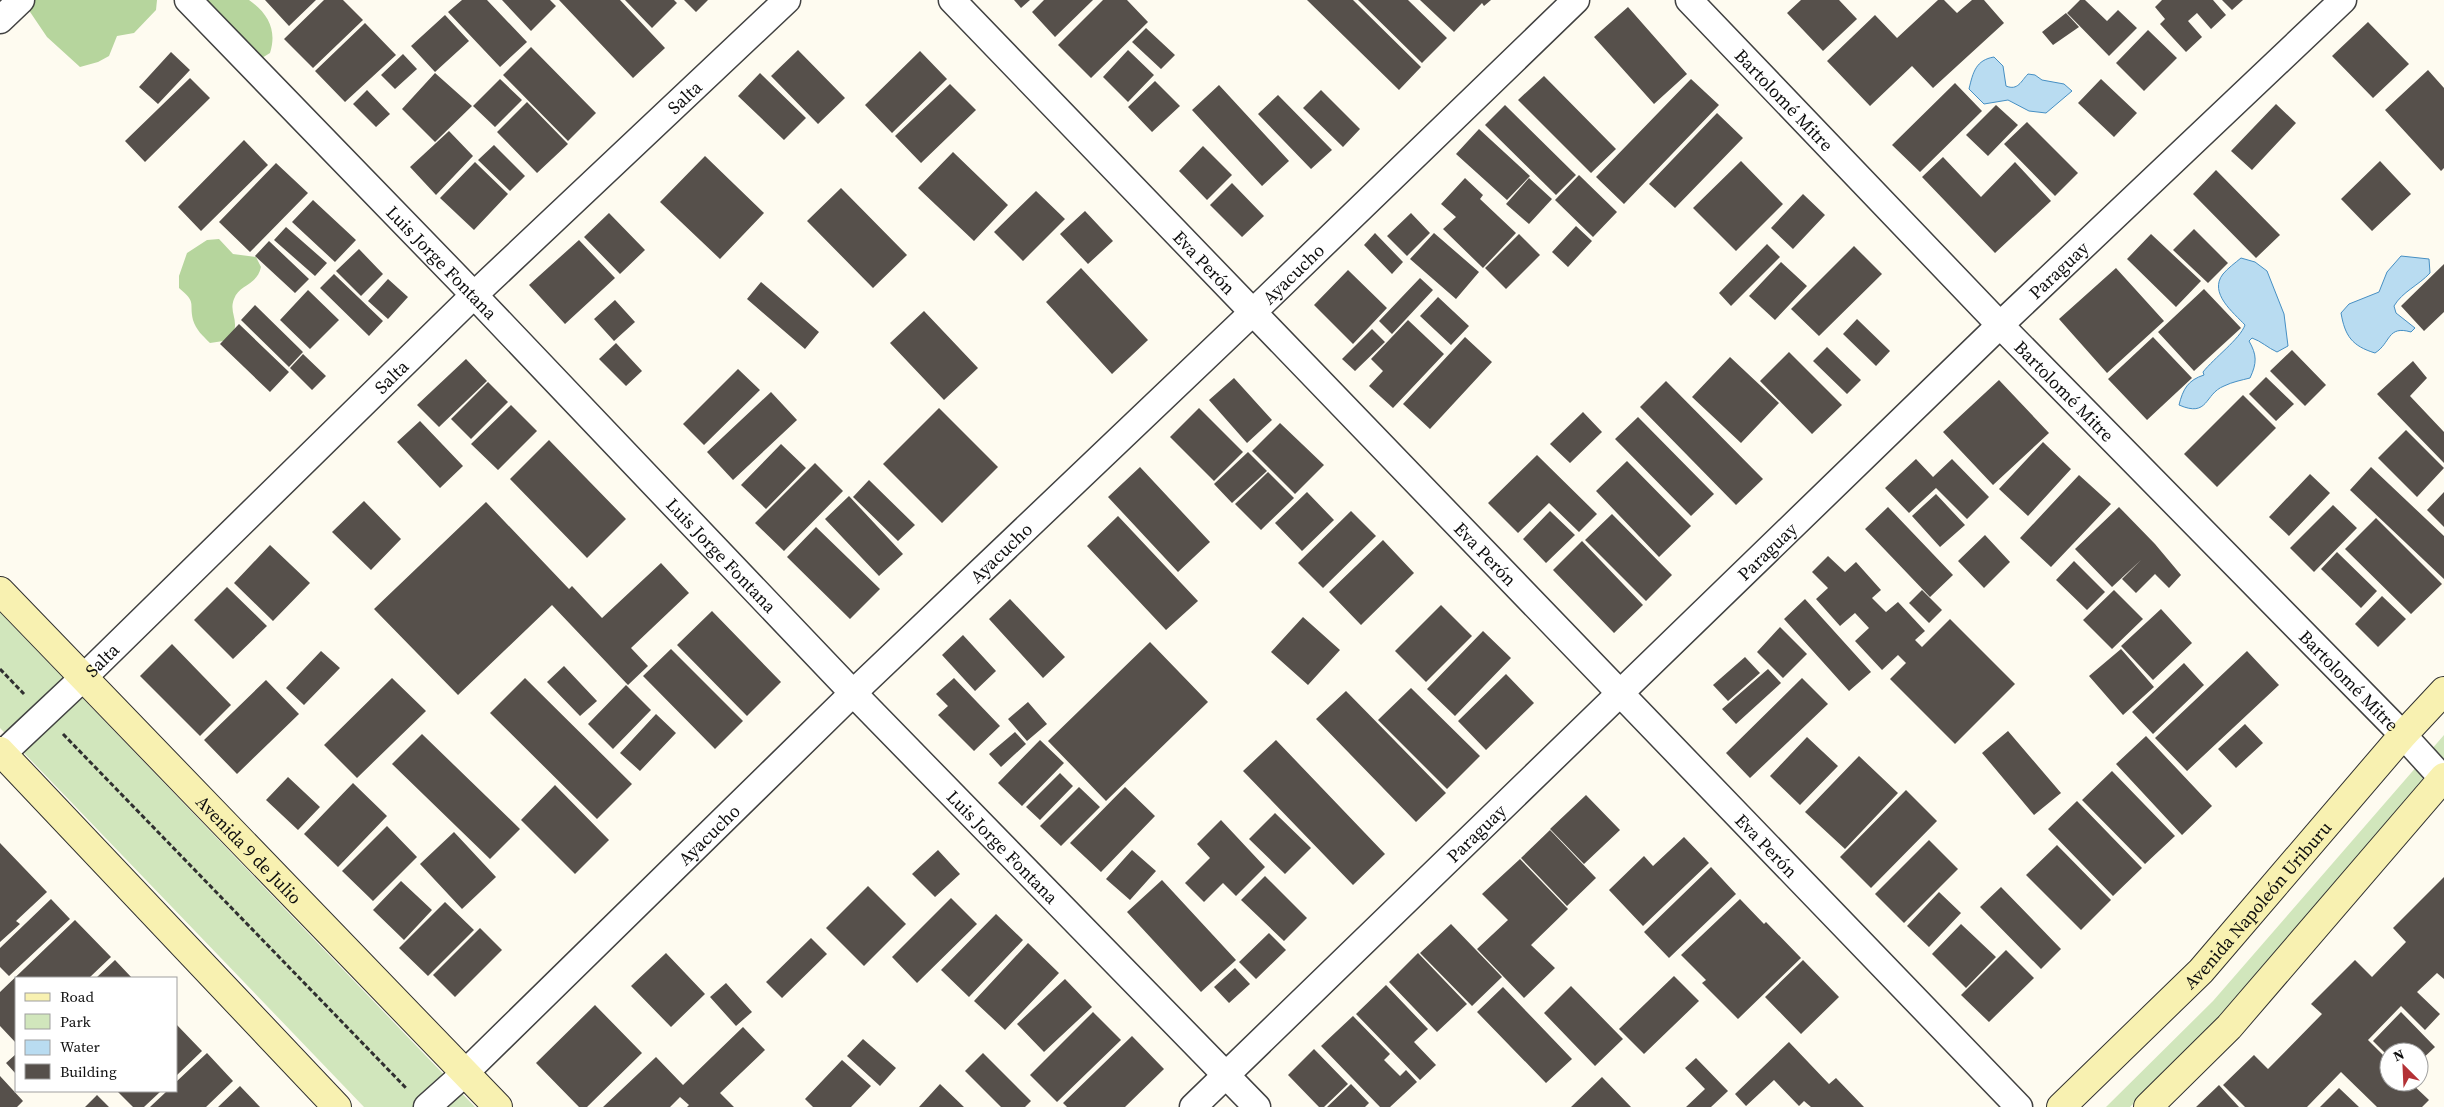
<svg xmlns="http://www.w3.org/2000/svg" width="2444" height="1107" viewBox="0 0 2444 1107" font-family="'Source Serif 4',serif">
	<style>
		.green { fill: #d1e6bc }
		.forest { fill: #b6d59d }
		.water { fill: #b9dcf1; stroke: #468fc3 }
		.building { fill: #56504b }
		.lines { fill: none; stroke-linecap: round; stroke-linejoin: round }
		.street-casing { stroke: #414141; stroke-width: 29 }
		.secondary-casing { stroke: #303030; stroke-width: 30 }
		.path { stroke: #303030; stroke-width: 3; stroke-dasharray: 5 2.5; stroke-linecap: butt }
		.street { stroke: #fff; stroke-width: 26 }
		.secondary { stroke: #f8f1b1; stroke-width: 28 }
		.labels { text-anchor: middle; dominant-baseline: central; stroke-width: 5; stroke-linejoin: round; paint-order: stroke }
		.street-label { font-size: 18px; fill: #0e0e0e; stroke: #fff }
	</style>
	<rect width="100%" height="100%" fill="#fefbf0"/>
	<path class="green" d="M0 612 475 1107H364L0 728Z
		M2444 735V758L2394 821 2224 1013 2130 1107H2106L2213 1001Z"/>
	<path class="forest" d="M30 0H157L156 10 134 33 117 36 109 56 98 62 80 67 47 37 26 6Z
		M174 0H249C269 14 277 31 270 53L257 61 189 19 181 13Z
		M219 239 233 254 256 257 261 267C257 286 239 284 234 299 228 314 242 321 230 340L210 343C203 336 196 330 193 320 189 302 197 303 179 288V276L187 253 207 240Z"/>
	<path class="water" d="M1994 57 2003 66 2006 86C2018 91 2021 81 2028 74L2035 75 2042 80 2064 84 2072 91 2046 113 2029 111 2008 100 1984 104 1969 89C1973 72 1976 60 1994 57Z
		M2401 256 2429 259 2430 273C2419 285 2402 292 2394 306L2396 313 2415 328 2411 332C2387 325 2391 343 2375 353 2352 346 2345 336 2341 313L2349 304 2379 292 2387 272Z
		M2241 258 2255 262 2267 271 2284 314 2288 346 2277 352C2268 348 2261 341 2252 338L2249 341C2257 355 2257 363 2250 378 2242 380 2232 382 2224 386 2204 394 2209 418 2179 405 2183 389 2188 380 2204 375L2203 372C2214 358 2240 339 2245 325 2234 313 2208 293 2223 274 2228 268 2235 263 2241 258Z"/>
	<path class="building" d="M265 0H316L289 26Z
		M324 0H343L363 20 313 68 284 39Z
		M462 0H487L527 42 500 67 448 12Z
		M502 0H550L556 6 531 31Z
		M559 0H620L665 48 633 78Z
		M625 0H674L677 3 652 28Z
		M684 0H708L696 12Z
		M1014 0H1030L1021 8Z
		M1044 0H1093L1055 37 1032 12Z
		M1103 0H1127L1148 22 1091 78 1058 45Z
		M1307 0H1353L1421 67 1399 90Z
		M1358 0H1408L1447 38 1422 63Z
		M1420 0H1491L1484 6 1482 3 1454 32Z
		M1801 0H1839L1857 19 1823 51 1787 13Z
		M1938 0H1944L1957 13 1972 0H1984L2004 23 1933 88 1912 66 1870 106 1827 61 1875 15 1897 38Z
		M2080 0H2085L2107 21 2118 10 2137 28 2109 56 2067 13Z
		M2162 0H2213L2226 15 2211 29 2197 13 2188 21 2202 37 2186 52 2160 24 2165 19 2155 7Z
		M2222 0H2243L2232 10Z
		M1628 7 1687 74 1654 104 1594 37Z
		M2066 13 2079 27 2053 45 2042 32Z
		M445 15 469 41 435 72 411 46Z
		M2368 22 2409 64 2373 98 2332 56Z
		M365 23 396 55 345 102 315 71Z
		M1146 28 1175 55 1161 69 1132 42Z
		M2148 30 2177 58 2144 91 2116 63Z
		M531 47 596 113 568 141 503 75Z
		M798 50 845 98 818 124 771 76Z
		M1128 50 1154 75 1128 102 1103 77Z
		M920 51 947 79 892 133 865 105Z
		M171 52 190 70 158 104 139 87Z
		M403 54 417 69 395 89 381 75Z
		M2428 70 2444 88V168L2441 171 2385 110Z
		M435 73 472 106 435 142 402 109Z
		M760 73 806 118 784 140 738 96Z
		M1544 76 1616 149 1591 173 1518 100Z
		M190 78 210 98 145 162 125 141Z
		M500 79 522 100 495 127 473 106Z
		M1691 79 1719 105 1624 204 1596 177Z
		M2101 79 2137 113 2114 137 2078 103Z
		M1155 81 1180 106 1152 132 1128 107Z
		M1955 83 1982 111 1920 172 1892 145Z
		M950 84 976 110 921 163 895 136Z
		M1219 85 1289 161 1262 186 1192 110Z
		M367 90 390 114 376 127 353 104Z
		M1321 90 1360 129 1343 147 1303 108Z
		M1278 95 1332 150 1311 169 1258 114Z
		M527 102 568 144 537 173 497 132Z
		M2276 104 2296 123 2252 170 2231 151Z
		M1505 105 1576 175 1556 195 1485 125Z
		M1996 105 2018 125 1988 156 1966 135Z
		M1717 113 1743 138 1675 208 1649 184Z
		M2027 122 2078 173 2055 196 2004 144Z
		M1479 129 1530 176 1507 200 1456 154Z
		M449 131 473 156 436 195 410 167Z
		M244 140 268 165 201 231 178 207Z
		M494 145 525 176 510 191 478 160Z
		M1203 146 1232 175 1207 200 1179 171Z
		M953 152 1008 205 974 241 918 188Z
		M705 156 764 213 720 259 660 202Z
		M1943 157 1981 197 2015 162 2051 201 1995 253 1922 177Z
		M1741 161 1783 204 1736 251 1693 208Z
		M2380 161 2411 194 2372 231 2341 199Z
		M475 162 508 194 474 230 440 198Z
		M276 163 308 193 250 252 219 222Z
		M2216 170 2280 235 2256 258 2193 194Z
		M1579 175 1617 212 1593 237 1555 200Z
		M1465 178 1483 195 1480 199 1516 233 1483 268 1443 229 1456 217 1441 204Z
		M1529 178 1552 199 1529 224 1506 204Z
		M1232 183 1264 216 1242 237 1210 205Z
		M841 188 907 255 873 288 807 221Z
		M1036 191 1065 219 1023 261 994 232Z
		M1803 194 1825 215 1793 249 1771 228Z
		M313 200 356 240 335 262 292 222Z
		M1085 211 1113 241 1088 264 1060 234Z
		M609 213 645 250 620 274 584 237Z
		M1411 213 1430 233 1407 256 1387 236Z
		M1576 226 1592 241 1568 267 1552 252Z
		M286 227 327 263 315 276 274 240Z
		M2194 229 2228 263 2208 283 2173 250Z
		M1375 233 1403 262 1392 274 1364 245Z
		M1434 233 1479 272 1456 299 1410 259Z
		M1519 234 1540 255 1506 289 1485 268Z
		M2151 234 2201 281 2176 307 2127 259Z
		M579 240 615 278 565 324 529 285Z
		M269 241 309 279 295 293 255 256Z
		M1767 244 1780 257 1731 306 1719 293Z
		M1854 246 1882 274 1819 336 1791 309Z
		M359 249 383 274 361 296 336 271Z
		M1781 262 1807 286 1775 320 1749 296Z
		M2444 264V312L2424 331 2401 306Z
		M1081 268 1148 340 1112 374 1046 302Z
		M2116 268 2164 321 2107 373 2059 319Z
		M1348 270 1387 308 1353 344 1314 305Z
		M334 274 383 321 369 336 320 288Z
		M1420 278 1433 290 1392 334 1379 321Z
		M388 279 408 297 388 319 368 301Z
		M761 282 819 332 805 349 747 299Z
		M2204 289 2241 328 2194 371 2158 332Z
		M308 290 339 320 310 349 280 320Z
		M1438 297 1469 326 1451 345 1420 316Z
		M615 300 635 322 614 341 594 319Z
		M255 305 303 352 289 367 241 320Z
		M924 311 978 368 944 400 890 343Z
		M1857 319 1890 351 1876 366 1843 334Z
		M1408 320 1444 354 1393 408 1369 386 1383 371 1371 359Z
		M239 324 289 372 270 392 220 344Z
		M1372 329 1385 342 1355 371 1342 359Z
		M1465 337 1492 362 1430 429 1403 404Z
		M2153 337 2192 378 2147 420 2108 379Z
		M616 343 642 371 626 386 599 359Z
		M1827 347 1861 380 1847 394 1813 361Z
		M2292 350 2326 385 2305 406 2270 371Z
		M1789 352 1842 405 1812 434 1760 381Z
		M303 354 326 376 312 390 290 368Z
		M1730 357 1779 403 1741 443 1692 397Z
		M466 359 487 381 439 427 417 405Z
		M2413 361 2427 378 2410 396 2444 432V463L2377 394Z
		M738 369 760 390 704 445 683 424Z
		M2266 377 2294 404 2276 421 2249 394Z
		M1234 378 1272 420 1247 443 1209 400Z
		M1999 380 2049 433 1993 485 1943 432Z
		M1666 381 1763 479 1736 505 1640 407Z
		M488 382 508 402 471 439 451 419Z
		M771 392 797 420 733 480 707 452Z
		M2243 395 2276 428 2217 487 2184 454Z
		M511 405 537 431 498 470 471 444Z
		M939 408 998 467 942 523 883 464Z
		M1199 408 1243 452 1214 481 1170 437Z
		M1583 412 1602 432 1570 463 1550 444Z
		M1638 417 1714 494 1691 516 1615 439Z
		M420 421 463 466 440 488 397 442Z
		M1280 423 1324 465 1295 494 1252 451Z
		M2406 430 2444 468 2417 497 2378 458Z
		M549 440 626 519 587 558 510 479Z
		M2043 442 2071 469 2028 516 1999 489Z
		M781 444 806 468 766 509 741 485Z
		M1248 452 1267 471 1232 503 1214 484Z
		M1537 455 1597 514 1579 532 1549 503 1518 533 1488 503Z
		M1916 459 1933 477 1952 459 1989 497 1967 519 1936 488 1909 513 1885 488Z
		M1627 461 1691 526 1659 557 1596 491Z
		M815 463 843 491 784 551 755 523Z
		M1140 467 1210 542 1178 572 1108 497Z
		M2371 467 2444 536V579L2350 490Z
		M1268 472 1294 498 1261 530 1235 504Z
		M2310 474 2330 493 2289 536 2269 517Z
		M2079 475 2111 504 2051 567 2020 538Z
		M869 480 915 525 898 541 853 497Z
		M1307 492 1334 520 1302 551 1275 523Z
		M2444 492V527L2427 510Z
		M1936 494 1965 525 1940 547 1912 516Z
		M849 496 903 554 879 576 825 519Z
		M364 501 401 539 371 570 332 532Z
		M486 502 569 589 572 586 602 618 661 563 689 593 631 648 648 666 628 685 552 605 458 695 374 609Z
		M2333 505 2357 528 2314 572 2290 548Z
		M1888 507 1953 575 1930 597 1865 529Z
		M2119 507 2155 544 2181 575 2169 588 2155 574 2136 593 2122 579 2141 560 2112 587 2075 549Z
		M1351 511 1376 536 1323 588 1298 563Z
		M1550 511 1575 535 1546 563 1523 539Z
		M1612 514 1672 575 1646 601 1585 540Z
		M1118 516 1198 601 1166 630 1087 546Z
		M2376 518 2442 584 2411 614 2345 549Z
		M816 527 880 589 850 619 787 557Z
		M1985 535 2010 562 1984 588 1958 561Z
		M1383 540 1414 573 1361 625 1329 592Z
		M1582 541 1643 605 1614 633 1553 570Z
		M270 545 310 583 273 621 234 583Z
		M2337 552 2377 591 2361 608 2321 569Z
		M1828 556 1845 572 1856 562 1881 590 1872 598 1886 612 1898 602 1925 631 1915 640 1922 647 1950 619 2015 684 1955 744 1890 679 1906 663 1898 655 1882 670 1855 641 1869 628 1855 613 1840 626 1816 599 1828 588 1812 572Z
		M2074 561 2105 592 2087 610 2056 580Z
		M227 587 267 626 233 659 194 620Z
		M1922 590 1942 610 1929 623 1909 603Z
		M2114 590 2143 619 2112 649 2083 620Z
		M2382 596 2406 619 2378 647 2355 624Z
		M1010 599 1065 657 1043 678 989 619Z
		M1805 599 1871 672 1849 691 1784 619Z
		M1441 605 1472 636 1426 682 1395 651Z
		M2161 609 2192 643 2153 680 2121 646Z
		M712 611 781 682 747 716 677 645Z
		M1303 617 1340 650 1308 685 1271 652Z
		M1780 627 1807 654 1783 678 1757 652Z
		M1483 631 1511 658 1455 716 1427 689Z
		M963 635 996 671 975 691 942 655Z
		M1150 642 1208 702 1106 801 1048 741Z
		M172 644 231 705 200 736 140 676Z
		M671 649 743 721 715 749 643 676Z
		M2121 649 2154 687 2123 715 2089 676Z
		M321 651 340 668 304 705 286 688Z
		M2247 651 2279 685 2187 771 2155 738Z
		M1745 657 1760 673 1728 701 1713 685Z
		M2184 663 2204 685 2153 734 2132 712Z
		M564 666 597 701 580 716 547 682Z
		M1768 669 1781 683 1736 724 1722 709Z
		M1506 674 1534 703 1486 750 1458 721Z
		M392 678 426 711 357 778 324 745Z
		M525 678 632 784 597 819 490 713Z
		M954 678 1000 726 974 751 938 715 948 706 936 694Z
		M1802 678 1828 704 1750 778 1726 753Z
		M266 680 299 714 237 774 204 740Z
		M626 685 651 710 613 749 588 724Z
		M1411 688 1480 756 1447 789 1378 720Z
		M1346 691 1446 793 1416 822 1316 719Z
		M1028 702 1047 724 1027 741 1008 719Z
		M656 714 676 733 640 771 620 753Z
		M2245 724 2263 743 2236 768 2218 749Z
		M2008 731 2061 793 2034 815 1982 753Z
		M1015 732 1026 744 1001 767 989 754Z
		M422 734 520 829 490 859 392 764Z
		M2146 736 2212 806 2182 835 2116 764Z
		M1807 737 1838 766 1800 805 1770 776Z
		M1040 740 1064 763 1022 806 998 783Z
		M1276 740 1385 854 1353 885 1243 771Z
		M1859 756 1898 793 1845 849 1805 812Z
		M2112 771 2175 836 2145 864 2082 800Z
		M1060 773 1073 786 1040 820 1026 807Z
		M288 777 320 807 298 830 266 800Z
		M353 783 387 816 338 867 304 834Z
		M555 785 609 840 575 874 521 820Z
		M1079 787 1100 807 1061 846 1040 826Z
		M1125 787 1155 816 1101 872 1070 843Z
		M1906 790 1937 821 1871 888 1840 857Z
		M1586 795 1620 830 1584 864 1550 829Z
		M2077 801 2142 868 2113 896 2048 829Z
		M1275 813 1311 848 1285 874 1249 839Z
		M1221 820 1265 867 1236 896 1223 883 1204 902 1185 883 1210 858 1197 844Z
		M387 826 417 857 373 901 342 871Z
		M1550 830 1596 878 1567 906 1521 858Z
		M454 832 496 877 462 909 420 864Z
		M1684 837 1709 863 1643 926 1609 890 1644 856 1653 866Z
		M1929 840 1958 869 1904 923 1875 894Z
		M0 843 47 892 16 921 20 924 0 942Z
		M2057 845 2111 900 2081 930 2026 875Z
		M938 850 960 874 935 897 912 874Z
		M1132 850 1156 871 1130 900 1106 879Z
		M1520 859 1568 909 1531 945 1555 968 1524 998 1477 949 1508 920 1482 894Z
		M1711 867 1736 894 1669 958 1644 932Z
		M1265 876 1307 918 1284 941 1241 900Z
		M2444 877V979L2437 973 2417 992 2440 1014 2425 1030 2401 1006 2368 1040 2389 1061V1082H2410L2429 1100 2422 1107H2377L2341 1072 2307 1107H2245L2223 1085 2254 1055 2268 1069 2322 1014 2311 1004 2355 960 2372 977 2406 942 2393 928Z
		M1162 880 1236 960 1201 992 1127 912Z
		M401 881 432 910 404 940 373 910Z
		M868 886 906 924 864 966 826 928Z
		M2001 887 2061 949 2041 969 1980 907Z
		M1939 892 1961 913 1929 947 1907 926Z
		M951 898 977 924 917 983 892 957Z
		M51 899 70 919 9 976 0 967V948Z
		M1740 899 1764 924 1766 922 1801 958 1738 1019 1702 983 1706 980 1681 955Z
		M445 902 474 930 428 976 399 948Z
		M996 914 1023 940 969 997 941 970Z
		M75 920 111 957 89 978H16V1043L0 1026V992Z
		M1451 924 1502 977 1472 1006 1420 953Z
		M1961 924 1996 957 1966 988 1932 954Z
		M480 928 502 950 455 997 433 975Z
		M1269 933 1286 950 1256 979 1239 962Z
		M811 938 827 954 782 998 766 982Z
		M1028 943 1059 973 1005 1030 974 1001Z
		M2006 950 2034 978 1989 1022 1961 995Z
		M666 953 705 994 671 1027 631 986Z
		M1418 953 1467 1004 1437 1032 1389 982Z
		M115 960 132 978H96Z
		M1803 960 1839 997 1801 1034 1765 997Z
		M1235 968 1250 984 1229 1003 1214 987Z
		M1674 976 1699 1001 1644 1054 1619 1029Z
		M1065 979 1092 1007 1044 1052 1017 1024Z
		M726 983 752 1012 736 1026 710 997Z
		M1386 985 1428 1029 1414 1042 1436 1065 1420 1080 1356 1014Z
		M1571 986 1623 1039 1595 1066 1544 1013Z
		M1503 987 1572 1059 1546 1083 1477 1012Z
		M595 1005 642 1053 587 1107H579L536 1063Z
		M1093 1012 1121 1040 1057 1102 1030 1075Z
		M2401 1012 2435 1047 2419 1062V1052H2389V1057L2373 1041Z
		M1353 1016 1390 1054 1384 1060 1400 1076 1406 1070 1417 1082 1390 1107H1380L1321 1046Z
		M176 1024 202 1051 176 1076Z
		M743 1027 765 1050 720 1093 734 1107H687L689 1105 680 1097 670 1107H603L656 1057 683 1085Z
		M1132 1036 1164 1069 1125 1107H1067L1063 1103Z
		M863 1039 896 1068 880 1086 847 1056Z
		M1789 1042 1829 1084 1836 1078 1864 1107H1811L1804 1101 1799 1106 1774 1080 1746 1106 1735 1094Z
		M1314 1049 1348 1084 1324 1107H1319L1288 1075Z
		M207 1053 233 1081 206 1107H150L167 1091H176V1082Z
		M983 1053 1031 1101 1025 1107H1001L965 1071Z
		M16 1054V1074L6 1063Z
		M1696 1058 1728 1091 1711 1107H1686L1705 1089 1685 1068Z
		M842 1060 871 1086 851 1107H813L805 1099Z
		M0 1076 23 1101 17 1107H0Z
		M1602 1077 1631 1107H1571Z
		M940 1084 964 1107H919Z
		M1351 1084 1369 1103 1365 1107H1327Z
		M2219 1085 2239 1107H2196Z
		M240 1086 260 1107H218Z
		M2339 1088 2359 1107H2320Z
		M117 1091H161L144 1107H133Z
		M97 1095 109 1107H85Z"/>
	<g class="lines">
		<defs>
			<g id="street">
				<path id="s1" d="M188 0 474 295 853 693 1257 1107"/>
				<path id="s2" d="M952 0 2019 1107"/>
				<path id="s3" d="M1689 0 2000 325 2403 735 2444 780"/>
				<path d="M0 20 21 0"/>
				<path id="s4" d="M0 756 84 677 474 295 787 0"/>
				<path id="s5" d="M427 1107 465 1073 853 693 1252 313 1576 0"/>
				<path id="s6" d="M1193 1107 2000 325 2343 0"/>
			</g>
			<g id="secondary">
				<path id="s7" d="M0 591 498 1107"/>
				<path d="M0 751 337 1107"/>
				<path id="s8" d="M2061 1107 2201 971 2403 735 2444 691"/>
				<path d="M2148 1107 2229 1027 2444 777"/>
			</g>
		</defs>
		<use href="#street" class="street-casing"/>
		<use href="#secondary" class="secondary-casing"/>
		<path class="path" d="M0 669 24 694
			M63 734 407 1089"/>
		<use href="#street" class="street"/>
		<use href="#secondary" class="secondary"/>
	</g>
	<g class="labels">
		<g class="street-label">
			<text stroke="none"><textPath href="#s4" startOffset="950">Salta</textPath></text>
			<text stroke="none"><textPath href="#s3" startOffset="138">Bartolomé Mitre</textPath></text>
			<text stroke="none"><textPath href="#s1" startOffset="365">Luis Jorge Fontana</textPath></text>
			<text stroke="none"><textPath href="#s2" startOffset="364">Eva Perón</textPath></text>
			<text stroke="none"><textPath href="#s6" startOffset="1204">Paraguay</textPath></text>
			<text stroke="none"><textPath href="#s5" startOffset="1202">Ayacucho</textPath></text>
			<text stroke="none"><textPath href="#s4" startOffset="545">Salta</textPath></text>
			<text stroke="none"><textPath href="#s3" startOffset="542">Bartolomé Mitre</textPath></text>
			<text stroke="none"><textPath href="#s5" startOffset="798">Ayacucho</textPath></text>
			<text stroke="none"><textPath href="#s6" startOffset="799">Paraguay</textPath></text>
			<text stroke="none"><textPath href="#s2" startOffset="769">Eva Perón</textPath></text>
			<text stroke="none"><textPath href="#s1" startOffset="770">Luis Jorge Fontana</textPath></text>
			<text stroke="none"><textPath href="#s4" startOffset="140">Salta</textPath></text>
			<text stroke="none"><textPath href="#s3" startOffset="948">Bartolomé Mitre</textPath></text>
			<text stroke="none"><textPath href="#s5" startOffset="392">Ayacucho</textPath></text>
			<text stroke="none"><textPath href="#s6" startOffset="394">Paraguay</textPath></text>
			<text stroke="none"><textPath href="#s2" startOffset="1174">Eva Perón</textPath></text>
			<text stroke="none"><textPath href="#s1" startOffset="1175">Luis Jorge Fontana</textPath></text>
			<text stroke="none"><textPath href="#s7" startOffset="359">Avenida 9 de Julio</textPath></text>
			<text stroke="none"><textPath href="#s8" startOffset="282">Avenida Napoleón Uriburu</textPath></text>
		</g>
	</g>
	<rect x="15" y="977" width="162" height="115" fill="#ffffff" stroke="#9f9f9f"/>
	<rect x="25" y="993" width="25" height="8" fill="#f8f1b1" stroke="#9f9f9f"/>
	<text x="60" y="1002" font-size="15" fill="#0e0e0e">Road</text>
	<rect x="25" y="1014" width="25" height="15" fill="#d1e6bc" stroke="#9f9f9f"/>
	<text x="60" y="1027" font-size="15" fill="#0e0e0e">Park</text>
	<rect x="25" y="1040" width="25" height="15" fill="#b9dcf1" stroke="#9f9f9f"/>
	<text x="60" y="1052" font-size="15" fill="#0e0e0e">Water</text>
	<rect x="25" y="1064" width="25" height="15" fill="#56504b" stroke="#9f9f9f"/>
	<text x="60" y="1077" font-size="15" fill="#0e0e0e">Building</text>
	<g transform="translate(2404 1067) rotate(336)"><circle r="24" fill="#ffffff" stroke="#9f9f9f"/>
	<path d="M0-4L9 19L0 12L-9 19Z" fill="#b33136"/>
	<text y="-8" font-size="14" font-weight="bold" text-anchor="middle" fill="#0e0e0e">N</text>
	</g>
</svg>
